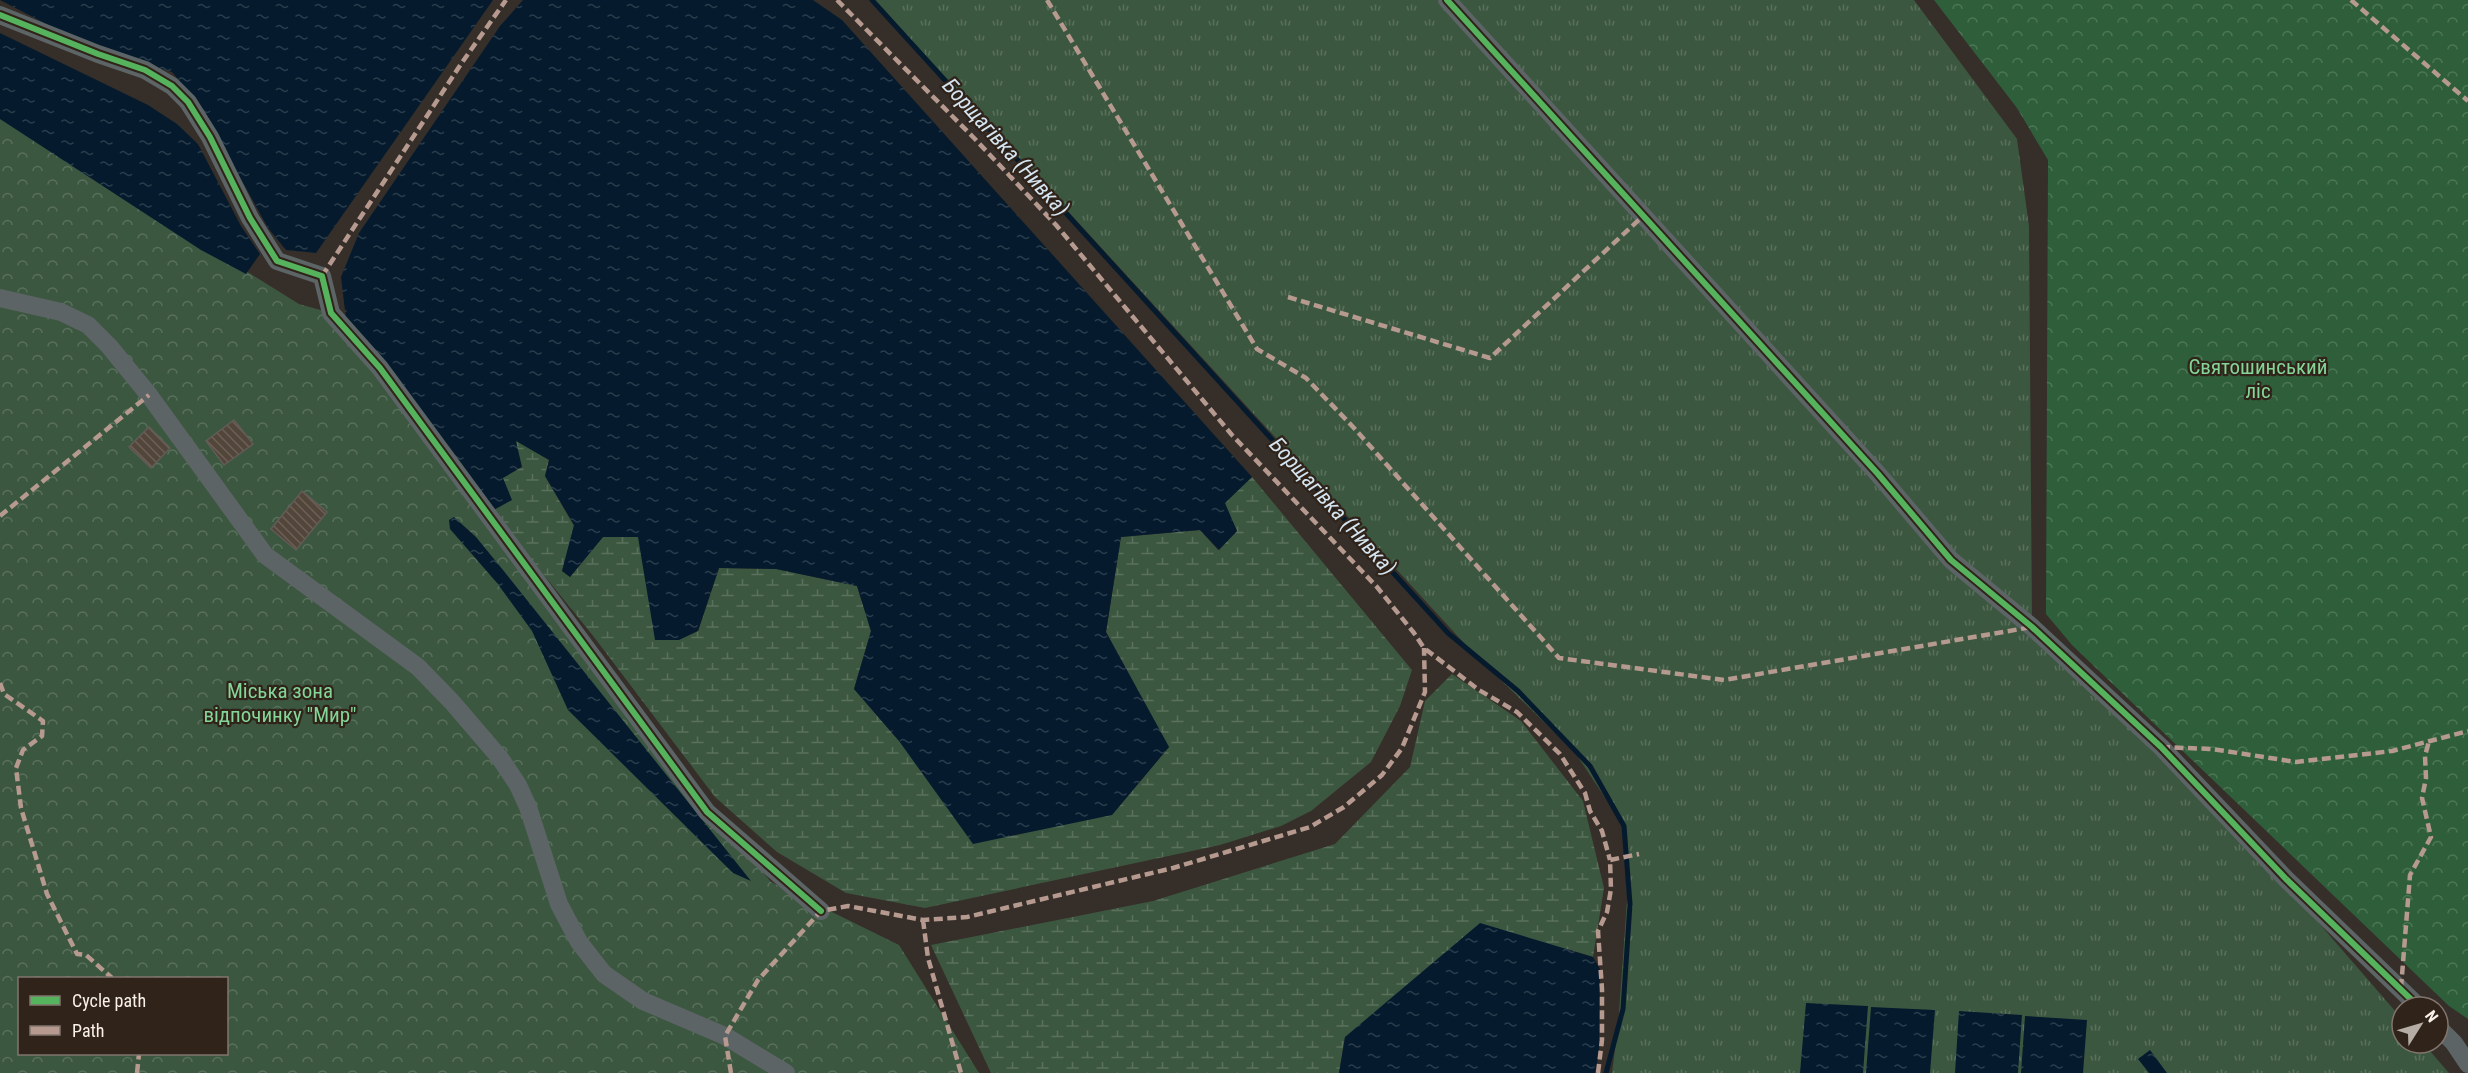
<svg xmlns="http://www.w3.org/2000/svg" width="2468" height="1073" viewBox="0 0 2468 1073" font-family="'Roboto Condensed',sans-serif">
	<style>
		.grass { fill: url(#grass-tufts) }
		.forest { fill: url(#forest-crowns) }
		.wetland { fill: url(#wetland-marsh) }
		.park { fill: url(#park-crowns); fill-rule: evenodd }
		.water { fill: url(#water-ripples) }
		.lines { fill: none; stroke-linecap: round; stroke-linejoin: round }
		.stream { stroke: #051b2d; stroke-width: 5 }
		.building { fill: url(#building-back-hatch); stroke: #625c58; stroke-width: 1.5 }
		.minor { stroke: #5c6466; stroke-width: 18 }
		.quiet { stroke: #b69a8f; stroke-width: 4.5; stroke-dasharray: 9 4.5; stroke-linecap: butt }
		.cycleway-casing { stroke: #30231a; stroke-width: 10 }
		.cycleway { stroke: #56b35d; stroke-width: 6 }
		.labels { text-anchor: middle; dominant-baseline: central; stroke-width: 4.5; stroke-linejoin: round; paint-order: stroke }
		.park-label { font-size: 21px; fill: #83d697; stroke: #30231a }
		.water-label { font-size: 22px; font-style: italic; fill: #d4e4f0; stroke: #30231a }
	</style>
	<defs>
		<pattern id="grass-tufts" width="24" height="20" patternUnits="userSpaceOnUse" patternTransform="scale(1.5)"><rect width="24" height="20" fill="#3c5740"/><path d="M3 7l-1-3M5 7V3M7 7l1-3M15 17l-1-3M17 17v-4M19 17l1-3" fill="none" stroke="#59705c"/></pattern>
		<pattern id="forest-crowns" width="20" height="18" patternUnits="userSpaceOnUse" patternTransform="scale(1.5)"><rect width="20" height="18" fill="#2e5f3a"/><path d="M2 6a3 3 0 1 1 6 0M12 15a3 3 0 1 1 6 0" fill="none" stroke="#4d7657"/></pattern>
		<pattern id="wetland-marsh" width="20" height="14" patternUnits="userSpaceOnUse" patternTransform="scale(1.5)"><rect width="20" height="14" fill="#3c5740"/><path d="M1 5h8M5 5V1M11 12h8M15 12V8" fill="none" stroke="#59705c"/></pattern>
		<pattern id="park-crowns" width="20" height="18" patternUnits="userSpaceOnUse" patternTransform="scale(1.5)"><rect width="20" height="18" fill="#3c5740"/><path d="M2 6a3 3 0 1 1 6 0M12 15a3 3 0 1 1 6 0" fill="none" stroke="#59705c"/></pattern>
		<pattern id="water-ripples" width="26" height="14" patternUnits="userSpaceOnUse" patternTransform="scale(1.5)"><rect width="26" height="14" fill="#051b2d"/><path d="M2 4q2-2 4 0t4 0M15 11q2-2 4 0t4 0" fill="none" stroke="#2a3d4c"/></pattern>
		<pattern id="building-back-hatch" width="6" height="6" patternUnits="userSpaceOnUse" patternTransform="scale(1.5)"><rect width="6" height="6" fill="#52453a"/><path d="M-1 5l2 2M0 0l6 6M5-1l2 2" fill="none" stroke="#6c6057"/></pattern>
	</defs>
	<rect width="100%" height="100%" fill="#352e29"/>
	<path class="grass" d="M874 0H1914L2017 139 2029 226 2032 627 2228 818 2402 1019V1043H2423L2449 1073H1612L1618 1026 1628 887 1624 826 1574 751 1475 655Z"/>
	<path class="forest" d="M1934 0H2468V1019L2449 1006 2072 645 2046 614 2048 160 2017 108Z"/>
	<path class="wetland" d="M515 440 549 460 545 476 574 526 562 571 570 577 603 537H638L698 631 719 568 776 569 857 586 871 631 854 689 899 741 1112 815 1169 747 1106 632 1121 537 1200 530 1218 550 1237 531 1224 503 1252 477 1412 670 1400 706 1371 762 1311 811 1281 826 1220 845 925 908 846 893 777 852 715 797 594 637 492 511Z
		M1452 674 1521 721 1583 801 1604 888 1593 957 1567 949 1345 1037 1339 1073H991L931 945 1153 901 1335 844 1410 767 1425 701Z"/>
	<path class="park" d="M0 118 299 304 331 313 694 788 771 882 899 945 979 1073H0ZM20 978H226V1054H20Z"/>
	<path class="water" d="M0 0H493L316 253 286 250 268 228 201 107 172 72 128 59 52 27Z
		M523 0H813L842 20 1252 477 1225 503 1237 531 1219 550 1200 530 1121 537 1106 632 1169 747 1112 815 973 844 899 741 854 689 871 631 857 586 776 569 719 568 698 631 679 640H655L638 537H603L570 577 562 571 574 525 545 476 549 460 516 441 522 467 503 478 512 500 492 511 346 319 341 277 359 233 500 26Z
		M0 33 148 105 177 124 198 144 241 226 260 254 246 274 201 250 0 119Z
		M454 517 476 537 503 570 751 881 733 873 568 710 532 631 497 583 450 529 449 520Z
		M1480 923 1593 957 1600 969 1599 1054 1595 1073H1339L1345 1037Z
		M1806 1003 1868 1006 1863 1073H1800Z
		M1871 1007 1935 1010 1930 1073H1866Z
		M1959 1011 2022 1015 2018 1073H1955Z
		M2025 1016 2087 1020 2083 1073H2021Z
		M2150 1050 2167 1073H2149L2138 1059Z"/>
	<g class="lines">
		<path class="stream" d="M872 0 1448 633 1518 691 1590 766 1624 826 1630 904 1623 1009 1606 1073"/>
	</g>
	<path class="building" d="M234 420 253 444 224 465 206 441Z
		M149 427 170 448 151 468 129 447Z
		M302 491 327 512 296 550 271 529Z"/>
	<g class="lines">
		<path class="minor" d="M1447 0 1878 474 1951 560 2032 627 2161 747 2286 879 2419 1007
			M0 15 98 54 145 70 172 86 188 102 210 137 250 218 277 261 322 276 331 313 380 368 707 812 821 911
			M0 298 61 312 88 325 109 346 149 395 265 555 418 667 452 702 500 758 518 785 528 807 559 904 579 942 604 974 643 1001 725 1036 786 1073
			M2438 1027 2454 1043 2468 1064"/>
		<path class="quiet" d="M837 0 974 138 1056 225 1232 435 1377 587 1414 633 1424 648 1479 690 1517 712 1560 754 1585 793 1590 811 1602 831 1610 860
			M1047 0 1257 349 1306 378 1354 428 1559 658 1724 680 2032 627
			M2351 0 2468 101
			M322 276 461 64 506 0
			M1288 297 1490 358 1643 216
			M0 516 149 395
			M0 683 4 694 43 721 42 736 23 750 16 768 21 808 47 894 77 954 86 955 112 978
			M2161 747 2212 749 2296 762 2392 751 2468 731
			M923 920 928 958 961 1073
			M2401 988 2410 875 2431 837 2422 798 2426 778 2425 756 2429 741
			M137 1073 139 1054
			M731 1073 725 1036 758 980 821 911 848 906 923 920 967 917 1173 868 1310 827 1344 807 1382 775 1402 748 1425 692 1424 648
			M1598 1073 1602 1040V989L1598 931 1607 912 1611 889 1610 860 1639 854"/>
		<defs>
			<path id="cycleway" d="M1447 0 1878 474 1951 560 2032 627 2161 747 2286 879 2419 1007
				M0 15 98 54 145 70 172 86 188 102 210 137 250 218 277 261 322 276 331 313 380 368 707 812 821 911"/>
		</defs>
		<use href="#cycleway" class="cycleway-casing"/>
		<use href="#cycleway" class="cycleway"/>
	</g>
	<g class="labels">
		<g class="park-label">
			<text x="2258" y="367">Святошинський<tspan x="2258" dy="24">ліс</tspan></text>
			<text x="280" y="691">Міська зона<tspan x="280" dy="24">відпочинку "Мир"</tspan></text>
		</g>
		<g class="water-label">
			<text transform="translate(1006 147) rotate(48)">Борщагівка (Нивка)</text>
			<text transform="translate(1333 506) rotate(48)">Борщагівка (Нивка)</text>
		</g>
	</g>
	<rect x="18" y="977" width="210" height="78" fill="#30231a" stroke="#81756d" stroke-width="1.5"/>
	<rect x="30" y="996" width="30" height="9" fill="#56b35d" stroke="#81756d" stroke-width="1.5"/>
	<text x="72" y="1007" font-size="18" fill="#faf1ea">Cycle path</text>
	<rect x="30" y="1026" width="30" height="9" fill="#b69a8f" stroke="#81756d" stroke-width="1.5"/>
	<text x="72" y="1037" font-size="18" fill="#faf1ea">Path</text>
	<g transform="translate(2420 1025) rotate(53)"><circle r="28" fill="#30231a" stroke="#81756d" stroke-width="1.5"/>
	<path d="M0-4.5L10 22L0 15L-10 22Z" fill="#b5ada6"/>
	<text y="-9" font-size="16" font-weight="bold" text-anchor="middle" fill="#faf1ea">N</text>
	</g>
</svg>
